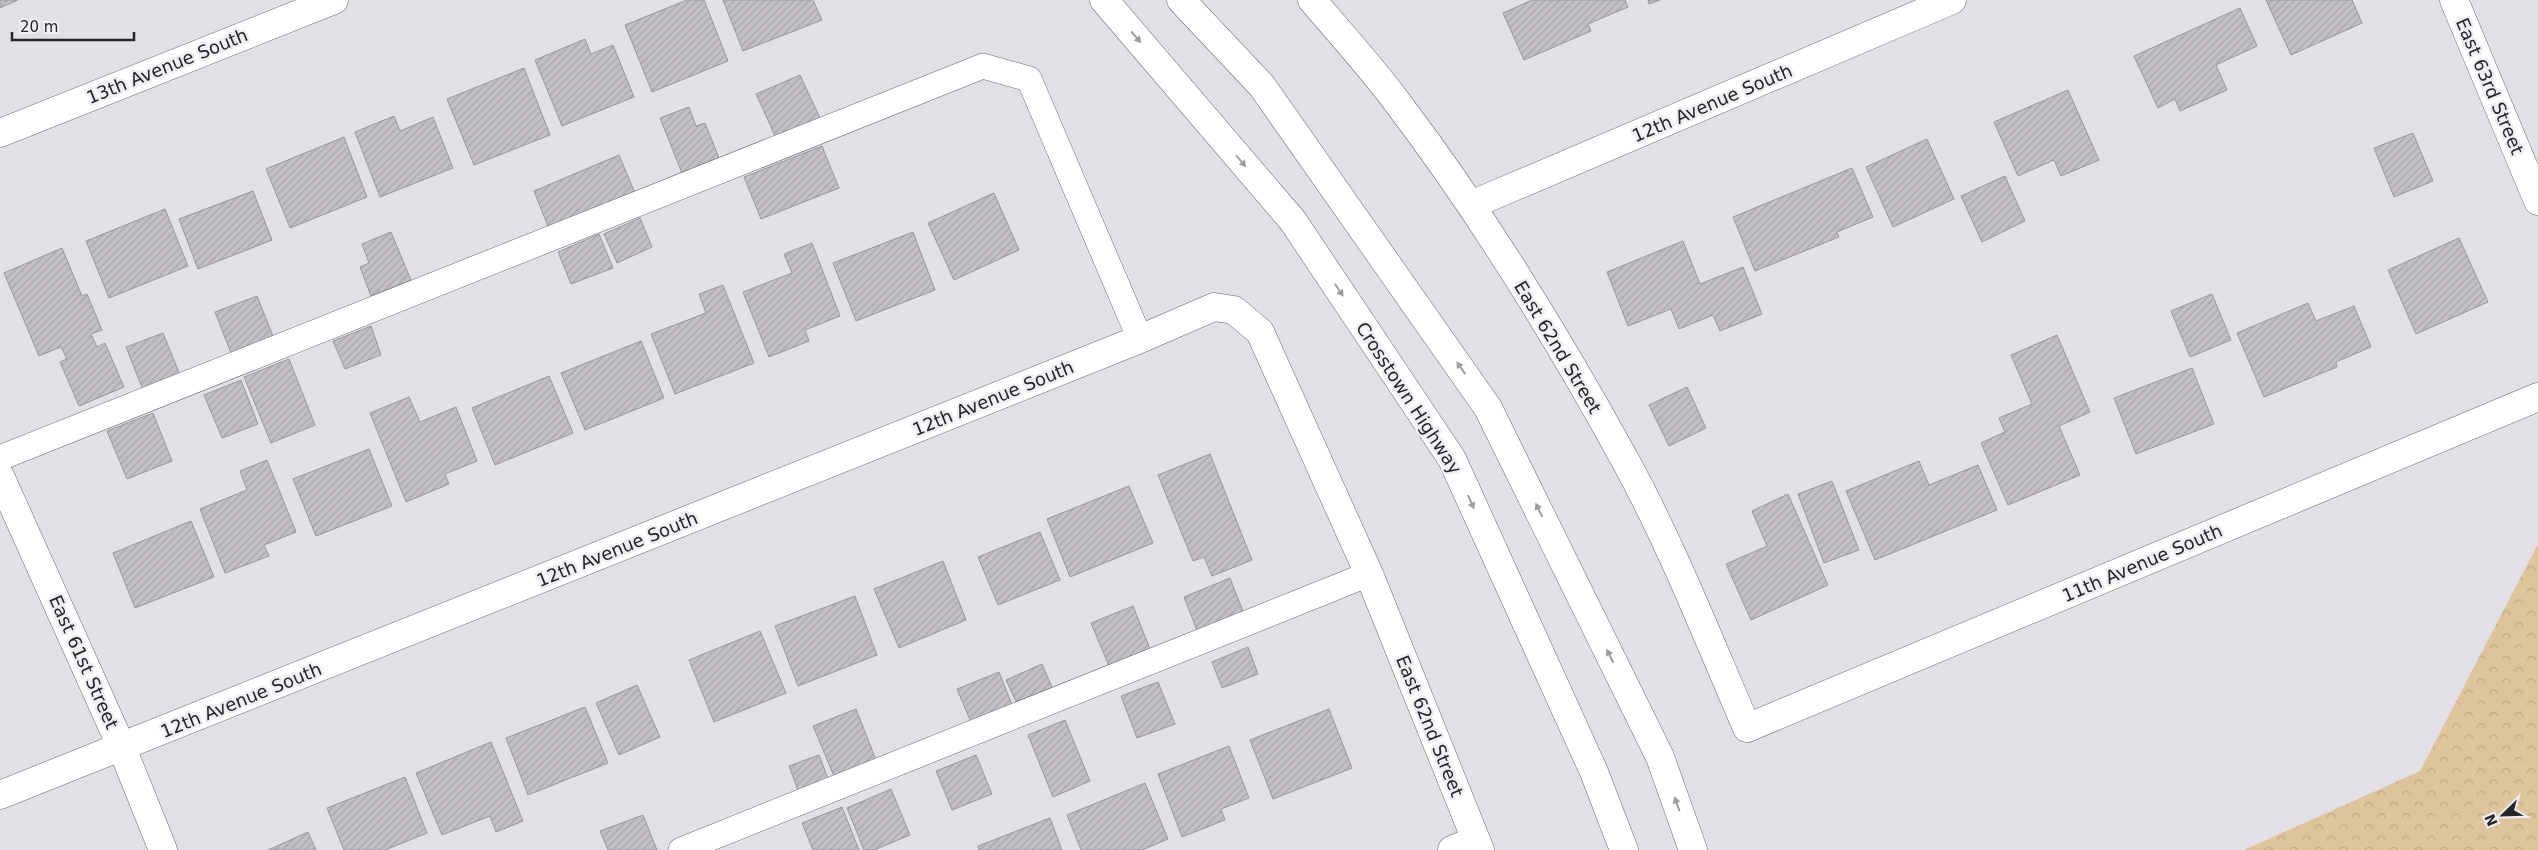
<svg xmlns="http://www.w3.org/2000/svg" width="2538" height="850" viewBox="0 0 2538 850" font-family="'DejaVu Sans',sans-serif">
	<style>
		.forest { fill: url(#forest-crowns) }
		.building { fill: url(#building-hatch); stroke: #9a979d }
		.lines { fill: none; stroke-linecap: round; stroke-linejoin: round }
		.lane-casing { stroke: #6b686e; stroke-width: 26 }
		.street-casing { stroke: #6b686e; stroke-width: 29 }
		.highway-casing { stroke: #6b686e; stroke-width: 29 }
		.lane { stroke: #fff; stroke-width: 25 }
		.street { stroke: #fff; stroke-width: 28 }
		.highway { stroke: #fff; stroke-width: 28 }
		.oneway { fill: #9e9d9e }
		.labels { text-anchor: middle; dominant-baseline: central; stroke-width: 5; stroke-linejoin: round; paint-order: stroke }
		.street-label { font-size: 18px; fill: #272528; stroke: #f0edf4 }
	</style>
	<defs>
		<pattern id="forest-crowns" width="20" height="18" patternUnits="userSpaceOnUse" patternTransform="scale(1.25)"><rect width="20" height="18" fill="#ddc49a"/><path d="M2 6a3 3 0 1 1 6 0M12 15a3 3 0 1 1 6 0" fill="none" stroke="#bea885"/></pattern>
		<pattern id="building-hatch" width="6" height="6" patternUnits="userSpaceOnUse" patternTransform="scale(1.25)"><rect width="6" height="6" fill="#c3bfc6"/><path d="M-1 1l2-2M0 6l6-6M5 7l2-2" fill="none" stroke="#a8a4aa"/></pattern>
	</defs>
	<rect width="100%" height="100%" fill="#e3dfe6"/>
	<path class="forest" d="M2538 544V850H2244L2420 771Z"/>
	<path class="building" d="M0 0H18L0 8Z
		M687 0H704L728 61 652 92 625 25Z
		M723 0H813L822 20 743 51Z
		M1532 0H1625L1628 7 1588 24 1591 31 1524 60 1503 13Z
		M1648 0H1660L1649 4Z
		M2266 0H2352L2362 23 2291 55Z
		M2240 8 2257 46 2216 65 2227 90 2180 111 2175 99 2158 108 2134 56Z
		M585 39 591 54 613 45 634 97 562 126 535 60Z
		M524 68 550 135 474 165 447 99Z
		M800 75 820 118 776 138 756 94Z
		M2068 90 2099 160 2061 176 2054 160 2018 176 1994 122Z
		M689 107 696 126 705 123 719 158 682 173 660 118Z
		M394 116 400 131 433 117 453 168 380 197 355 132Z
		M2413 133 2433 181 2394 197 2374 148Z
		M344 137 367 197 290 228 266 169Z
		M1927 139 1954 199 1893 227 1866 167Z
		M822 146 839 188 761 219 744 177Z
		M619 155 635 193 549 229 534 191Z
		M1852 168 1873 217 1837 232 1839 237 1755 271 1733 217Z
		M2005 176 2025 221 1982 242 1961 196Z
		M253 191 272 240 198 269 179 219Z
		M994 193 1019 250 954 280 928 223Z
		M165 209 188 266 109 298 86 241Z
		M640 218 652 247 617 263 604 234Z
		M391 232 411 280 371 296 360 267 369 263 362 244Z
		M913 232 935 290 856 321 833 263Z
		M599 234 613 268 571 284 558 252Z
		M2459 238 2488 302 2416 334 2388 270Z
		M1683 241 1700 284 1743 267 1762 314 1720 331 1713 315 1679 329 1671 309 1628 326 1607 272Z
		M812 243 840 316 805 330 809 341 769 357 743 292 792 273 784 254Z
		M62 248 82 296 87 294 102 330 91 334 97 347 105 343 124 387 79 406 60 362 67 359 61 347 39 356 4 273Z
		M723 285 754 363 675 394 651 334 706 313 699 294Z
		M2212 294 2231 340 2190 357 2171 311Z
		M257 296 273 336 231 353 215 312Z
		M2308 303 2316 321 2354 306 2371 347 2336 362 2337 367 2264 397 2237 333Z
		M371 326 381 355 345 369 333 341Z
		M163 333 180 375 143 390 126 347Z
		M2057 335 2090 412 2059 426 2080 475 2008 505 1981 443 2005 432 1999 418 2032 404 2011 355Z
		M641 341 664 398 585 430 561 373Z
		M289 359 315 425 271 443 244 377Z
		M2192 368 2214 424 2136 454 2114 398Z
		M549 376 573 433 495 465 472 408Z
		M241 380 258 424 222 438 204 395Z
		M1687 387 1706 428 1669 446 1649 405Z
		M409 397 420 422 456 407 477 461 445 474 449 484 406 502 370 413Z
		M153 413 172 461 127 479 107 431Z
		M369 449 392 506 316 536 293 479Z
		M1210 454 1252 560 1212 576 1204 557 1193 561 1158 475Z
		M267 460 296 532 264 545 269 556 225 573 200 509 247 490 240 471Z
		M1919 461 1929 485 1978 465 1997 510 1875 560 1846 491Z
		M1832 481 1859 550 1824 563 1798 494Z
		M1129 486 1153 543 1070 577 1047 519Z
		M1788 494 1828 585 1751 620 1726 564 1767 546 1752 511Z
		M191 521 214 577 135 608 113 553Z
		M1040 532 1060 580 998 605 978 557Z
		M943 561 966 620 899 648 874 589Z
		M1230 578 1246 619 1200 638 1184 597Z
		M855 596 877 655 798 686 775 626Z
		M1133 606 1152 654 1111 671 1091 623Z
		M760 631 786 693 714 722 689 660Z
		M1248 647 1258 674 1222 688 1212 662Z
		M1042 664 1055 694 1020 710 1006 680Z
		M999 672 1014 710 973 727 957 689Z
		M1158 682 1175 724 1137 738 1121 696Z
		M637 685 660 737 619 755 596 703Z
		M585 707 608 763 528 795 506 738Z
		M856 709 878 765 836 781 813 726Z
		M1329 709 1352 768 1273 799 1250 740Z
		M1065 720 1090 781 1053 797 1028 735Z
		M491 742 523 821 496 832 490 816 442 835 416 773Z
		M1229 746 1249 798 1221 809 1225 820 1182 837 1158 774Z
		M819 755 830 784 800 796 789 766Z
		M976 755 992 794 952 810 936 771Z
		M405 777 427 833 385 850H344L327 808Z
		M1145 783 1168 839 1142 850H1081L1067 815Z
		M891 789 910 835 874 850H864L847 808Z
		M842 807 859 850H813L802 823Z
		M643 815 657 850H608L600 831Z
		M1050 818 1062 850H979L978 846Z
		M308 832 316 850H268Z"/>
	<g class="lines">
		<defs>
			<path id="lane" d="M0 458 983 66 1029 79 1140 339
				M681 850 1369 574"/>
			<path id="street" d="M1312 0C1341 34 1371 67 1397 102 1482 214 1557 336 1625 460 1672 546 1708 638 1747 728L2538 397
				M2454 0 2538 201
				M0 133 334 0
				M1471 205 1952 0
				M0 476 122 748 163 850
				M0 795 1140 339 1214 307 1234 310 1260 332 1369 574 1480 850
				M1452 850 1476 840"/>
			<path id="highway" d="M1104 0 1293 221 1452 459 1594 772 1624 850
				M1181 0 1262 86 1488 408 1660 757 1693 850"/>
		</defs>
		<use href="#lane" class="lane-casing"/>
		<use href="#street" class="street-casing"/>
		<use href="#highway" class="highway-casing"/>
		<use href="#lane" class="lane"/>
		<use href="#street" class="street"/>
		<use href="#highway" class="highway"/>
	</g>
	<defs><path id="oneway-solid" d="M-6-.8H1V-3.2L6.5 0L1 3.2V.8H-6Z" transform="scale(1.25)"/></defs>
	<g class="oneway">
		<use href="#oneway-solid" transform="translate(1136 37) rotate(49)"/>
		<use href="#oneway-solid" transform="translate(1241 161) rotate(49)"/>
		<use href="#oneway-solid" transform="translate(1339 290) rotate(56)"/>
		<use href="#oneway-solid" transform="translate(1461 368) rotate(-125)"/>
		<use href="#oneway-solid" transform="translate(1471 502) rotate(66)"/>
		<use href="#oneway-solid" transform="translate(1539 510) rotate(-116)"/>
		<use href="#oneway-solid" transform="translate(1610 656) rotate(-116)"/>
		<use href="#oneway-solid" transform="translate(1677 804) rotate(-110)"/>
	</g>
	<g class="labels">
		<g class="street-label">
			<text transform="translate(167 66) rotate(-22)">13th Avenue South</text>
			<text transform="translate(2490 86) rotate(67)">East 63rd Street</text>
			<text transform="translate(1712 103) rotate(-23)">12th Avenue South</text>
			<text transform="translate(1558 347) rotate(59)">East 62nd Street</text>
			<text transform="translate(993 398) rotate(-22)">12th Avenue South</text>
			<text transform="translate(1409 398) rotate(57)">Crosstown Highway</text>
			<text transform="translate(617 549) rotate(-22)">12th Avenue South</text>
			<text transform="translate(2142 563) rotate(-23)">11th Avenue South</text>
			<text transform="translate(84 662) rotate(66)">East 61st Street</text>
			<text transform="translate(241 700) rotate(-22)">12th Avenue South</text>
			<text transform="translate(1430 726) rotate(68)">East 62nd Street</text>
		</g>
	</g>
	<g transform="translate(2503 815) rotate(247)" stroke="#f0edf4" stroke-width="4" paint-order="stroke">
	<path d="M0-4L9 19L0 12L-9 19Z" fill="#272528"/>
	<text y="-8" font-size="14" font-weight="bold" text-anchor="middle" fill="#272528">N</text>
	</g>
	<path d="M12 32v8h122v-8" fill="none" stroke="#272528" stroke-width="2.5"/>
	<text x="20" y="32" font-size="15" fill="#272528" stroke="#f0edf4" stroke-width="4" paint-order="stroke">20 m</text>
</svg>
